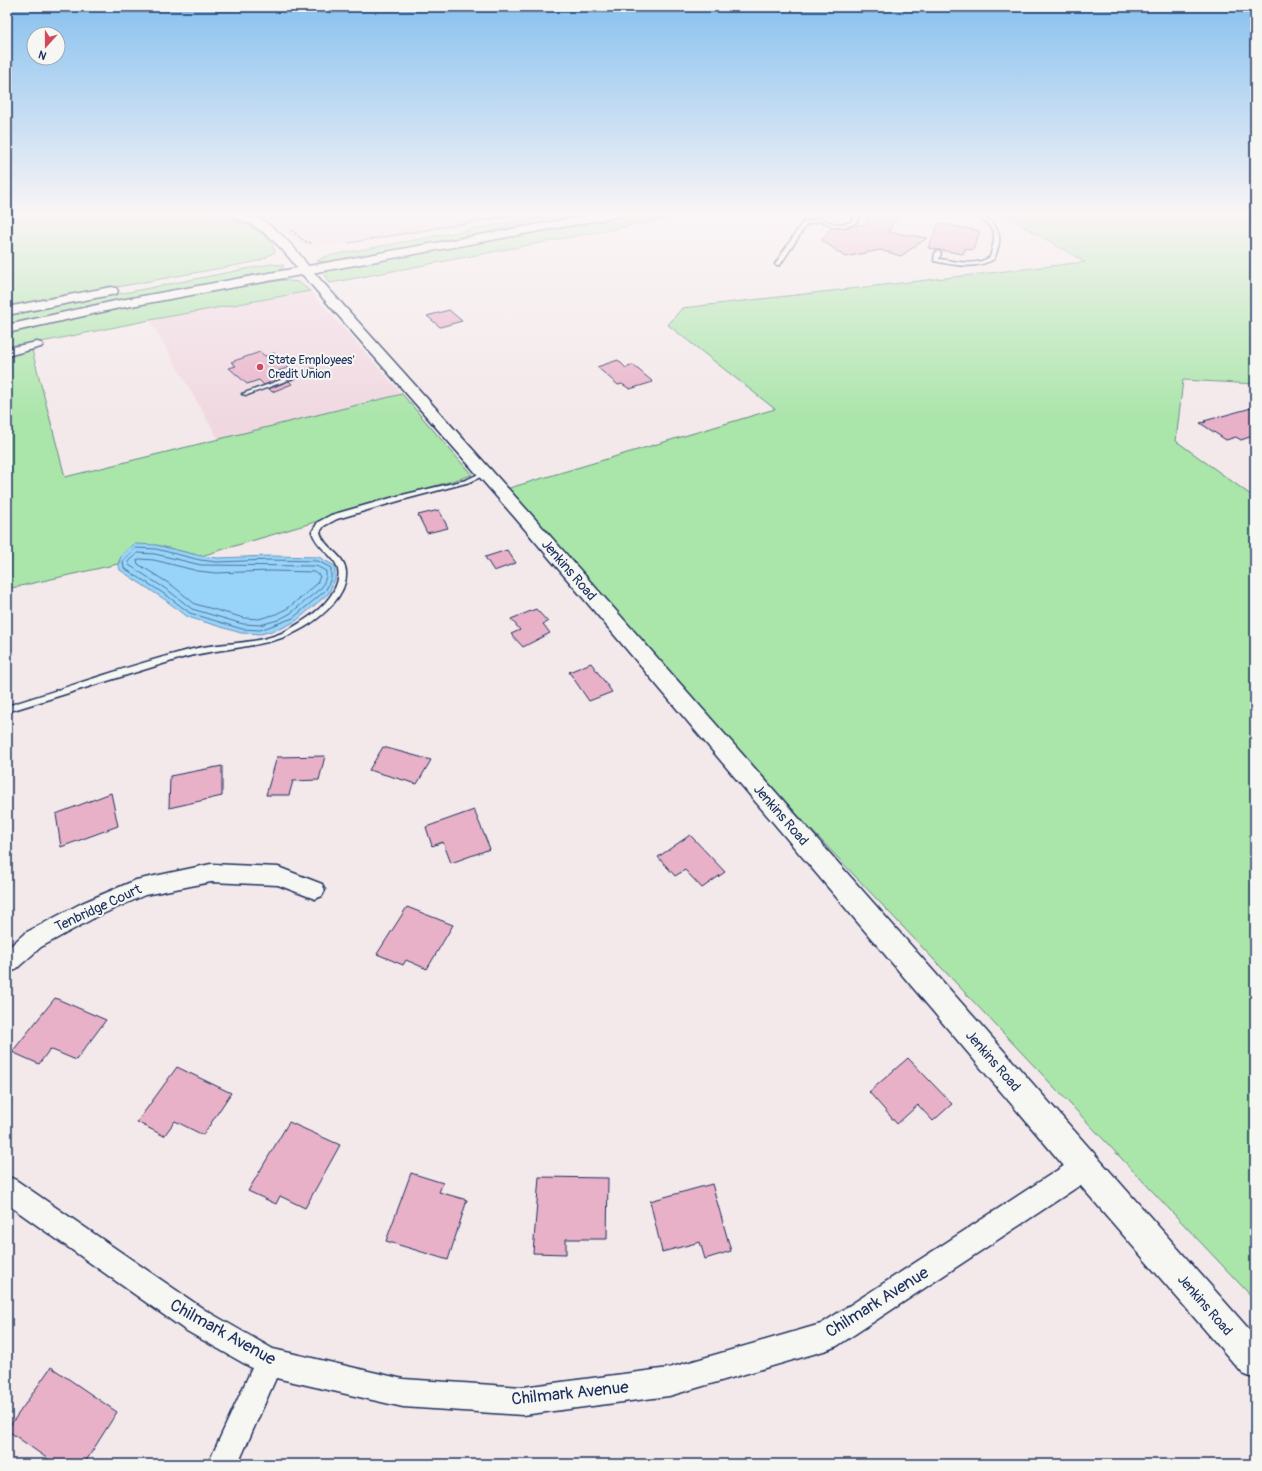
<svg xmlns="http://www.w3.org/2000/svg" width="1262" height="1471" viewBox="0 0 1262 1471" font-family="Pangolin,sans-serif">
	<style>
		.built { fill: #f0d8e0 }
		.green { fill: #aae5aa; stroke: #628a84 }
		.water { fill: #98d4f9; stroke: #6692bb }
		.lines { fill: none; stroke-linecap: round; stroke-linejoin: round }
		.shore { stroke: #4d719c; stroke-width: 1 }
		.building { fill: #e8b1c8; stroke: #1b2f5e }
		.lane-casing { stroke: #1b2f5e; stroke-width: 3 }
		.street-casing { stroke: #1b2f5e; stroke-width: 3 }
		.secondary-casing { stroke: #1b2f5e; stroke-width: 3 }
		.highway-casing { stroke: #1b2f5e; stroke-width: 3 }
		.path { stroke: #1b2f5e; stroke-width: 1.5; stroke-dasharray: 2.5 2; stroke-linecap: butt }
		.lane { fill: #f6f6f2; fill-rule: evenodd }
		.street { fill: #f6f6f2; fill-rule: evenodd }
		.secondary { fill: #f6f6f2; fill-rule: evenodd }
		.highway { fill: #f6f6f2; fill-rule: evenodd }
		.poi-dot { fill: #d1495b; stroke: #f6f6f2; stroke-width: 1.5 }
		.labels { text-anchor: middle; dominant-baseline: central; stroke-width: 4; stroke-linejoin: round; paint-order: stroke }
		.far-poi-label { font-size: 12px; fill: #1b2f5e; stroke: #f6f6f2; text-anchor: start }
		.street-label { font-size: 14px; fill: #1b2f5e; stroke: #f6f6f2 }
		.near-street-label { font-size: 17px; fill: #1b2f5e; stroke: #f6f6f2 }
	</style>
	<rect width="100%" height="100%" fill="#f3e8ea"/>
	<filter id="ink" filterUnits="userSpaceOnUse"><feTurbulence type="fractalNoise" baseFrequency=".025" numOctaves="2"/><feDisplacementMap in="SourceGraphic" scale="8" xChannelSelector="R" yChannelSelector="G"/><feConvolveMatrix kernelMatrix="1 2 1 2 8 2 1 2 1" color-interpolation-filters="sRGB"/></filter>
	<g filter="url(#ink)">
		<path class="built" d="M253 213H518L348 243 317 246 301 244 275 225Z
			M310 291 402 394 219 440 150 320Z"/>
		<path class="green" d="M7 213H211C229 218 272 230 275 252L261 260 249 263 7 307Z
			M518 213H533L348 243Z
			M561 213H606L325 262 317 261 324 257 338 254Z
			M637 213H697L330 283 325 275 329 269 342 265Z
			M1001 213H1255V384L1183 380 1176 441 1255 498V1300L804 822 506 489 775 409 668 325 682 308 1085 262Z
			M271 264 283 265 284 267 279 270 111 302 7 325V316Z
			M282 280 298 282 310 291 150 320 7 349V332L164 300Z
			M32 350 65 477 402 394 472 475 201 556 156 545 120 559 118 564 7 589V355Z"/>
		<path class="water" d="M135 544 156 545 201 556 218 558 270 556 319 557 335 566V579L329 593 296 621 282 628 261 634 241 633 188 617 164 599 120 570C116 558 125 550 135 544Z"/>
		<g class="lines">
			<path class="shore" d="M136 548 156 549 200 560 217 562 270 560 318 561 331 568V578L326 590 293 618 260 630 242 629 190 613 166 595 124 568 123 561Z
				M138 553 155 554 201 565 316 566 326 571V577L322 587 291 613 278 620 260 625 243 624 192 609 169 591 129 565 128 562Z
				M140 559 154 560 198 571 216 573 270 571 315 572 320 576 317 584 288 608 276 614 259 619 244 618 195 604 173 586 138 564 137 561Z"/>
		</g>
		<path class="building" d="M871 213 897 216 888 232 927 238 901 256 880 250 845 257 822 240 831 228H844L865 224Z
			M939 223 980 231 973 250 965 249 963 254 928 248Z
			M449 310 462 321 440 327 427 316Z
			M260 352 265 356 274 353 290 367 278 371 284 377 264 385 259 380 247 384 229 368 236 366 231 362Z
			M618 360 626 368 633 365 653 382 630 389 622 384 618 385 597 367Z
			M289 381 292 384 272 392 269 389Z
			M1255 407V435L1241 440 1236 437 1226 440 1200 423 1206 422 1204 421Z
			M439 510 448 528 427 533 418 515Z
			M507 550 516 563 494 571 485 557Z
			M536 609 548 622 543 624 550 633 523 647 511 634 520 630 511 619Z
			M591 663 612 692 589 701 569 672Z
			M383 747 431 760 417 784 369 770Z
			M325 756 319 780 293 781 289 795H266L277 757Z
			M222 766V796L169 808 170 776Z
			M111 793 118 826 61 847 56 814Z
			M474 810 490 849 451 863 443 842 432 846 426 827Z
			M690 835 725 872 702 888 685 870 675 876 658 857Z
			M407 907 453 925 427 969 406 960 403 965 377 954Z
			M55 998 106 1020 76 1060 50 1049 39 1064 12 1052Z
			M908 1058 952 1104 933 1121 918 1105 897 1124 869 1092Z
			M177 1067 231 1093 203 1135 175 1121 164 1136 137 1122Z
			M289 1122 340 1145 305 1208 280 1196 276 1204 248 1191Z
			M411 1173 443 1183 439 1192 467 1200 448 1260 386 1241Z
			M539 1177 608 1178 607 1239H566V1254L533 1253Z
			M712 1184 731 1251 705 1259 700 1242 662 1252 650 1201Z
			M51 1367 117 1412 84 1464H55L7 1430Z"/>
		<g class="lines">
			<defs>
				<path id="lane" d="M818 213H822L821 218C831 224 846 228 854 218L850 213H855L859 218 856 223 844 227 833 226 821 221 807 224 780 265H776L775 264 803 222 818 219Z
					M972 213C978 213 982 215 987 219 1003 230 1001 243 994 259 976 270 954 265 934 261L935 253 938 251 941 253 939 259C956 261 974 267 990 257L994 241V231L988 224Z
					M311 369 316 370 247 395 242 394Z
					M485 471 487 472V474L470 482 402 500 337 519 324 526 320 532C325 550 345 554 346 572 347 584 340 596 332 605 288 652 238 643 182 658L7 712V706C69 687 130 665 193 649 222 642 254 645 282 633 302 623 330 606 337 583 345 557 319 554 312 532L318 522 331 515 398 496 466 480Z"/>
				<path id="street" d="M37 342 41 343 43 345 41 347 7 356V348Z
					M211 864 278 867 322 884 325 890 322 896 315 899 278 885 211 882 145 895 96 917 41 947 15 970 7 973V949L25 933 82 903 136 880Z
					M1085 1154 1094 1158 1098 1167 1094 1176 837 1346 827 1350 669 1396 523 1415 403 1407 276 1378 238 1464H208L252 1368 185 1330 7 1204V1176L16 1180 205 1310 273 1349 403 1379 523 1387 669 1368 821 1324 1076 1158Z"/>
				<path id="secondary" d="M227 213C233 213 240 212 246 214 273 221 294 246 309 267L529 512 1255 1336V1379L1243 1374 1074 1178 517 520 301 273C287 254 273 237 252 225 245 221 233 219 227 213Z"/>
				<path id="highway" d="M601 213H628L622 216 115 309 7 333V325L115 301Z
					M111 287 116 288 118 291 116 294 7 315V307Z"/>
			</defs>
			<use href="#lane" class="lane-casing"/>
			<use href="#street" class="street-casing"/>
			<use href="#secondary" class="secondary-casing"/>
			<use href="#highway" class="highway-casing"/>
			<path class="path" d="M291 230 304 241 311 243"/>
			<use href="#lane" class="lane"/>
			<use href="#street" class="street"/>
			<use href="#secondary" class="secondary"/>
			<use href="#highway" class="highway"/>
		</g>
	</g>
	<linearGradient id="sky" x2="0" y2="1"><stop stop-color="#88c1ef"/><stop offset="0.51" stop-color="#faf5f6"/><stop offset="1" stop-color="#faf5f6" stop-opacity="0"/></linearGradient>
	<rect width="1262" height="419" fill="url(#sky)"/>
	<circle class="poi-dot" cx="260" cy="367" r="4"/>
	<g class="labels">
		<g class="far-poi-label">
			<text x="268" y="360">State Employees'<tspan x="268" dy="14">Credit Union</tspan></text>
		</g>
		<g class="street-label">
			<text transform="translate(569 570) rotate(49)">Jenkins Road</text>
			<text transform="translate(781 815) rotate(49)">Jenkins Road</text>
			<text transform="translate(98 908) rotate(-25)">Tenbridge Court</text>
			<text transform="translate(993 1061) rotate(49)">Jenkins Road</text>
			<text transform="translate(1205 1305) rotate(49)">Jenkins Road</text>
		</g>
		<g class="near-street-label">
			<text transform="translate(877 1302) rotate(-32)">Chilmark Avenue</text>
			<text transform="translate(223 1332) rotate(29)">Chilmark Avenue</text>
			<text transform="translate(570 1393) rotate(-6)">Chilmark Avenue</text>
		</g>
	</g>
	<rect width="1262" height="1471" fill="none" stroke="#f6f6f2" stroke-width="24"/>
	<rect x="12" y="12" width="1238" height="1447" fill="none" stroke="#1b2f5e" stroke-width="1.5" filter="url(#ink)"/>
	<g transform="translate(46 46) rotate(201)"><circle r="19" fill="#f6f6f2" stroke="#9ea6b7"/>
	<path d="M0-3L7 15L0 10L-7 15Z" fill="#d1495b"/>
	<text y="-6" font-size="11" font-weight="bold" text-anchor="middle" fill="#1b2f5e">N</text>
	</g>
</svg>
